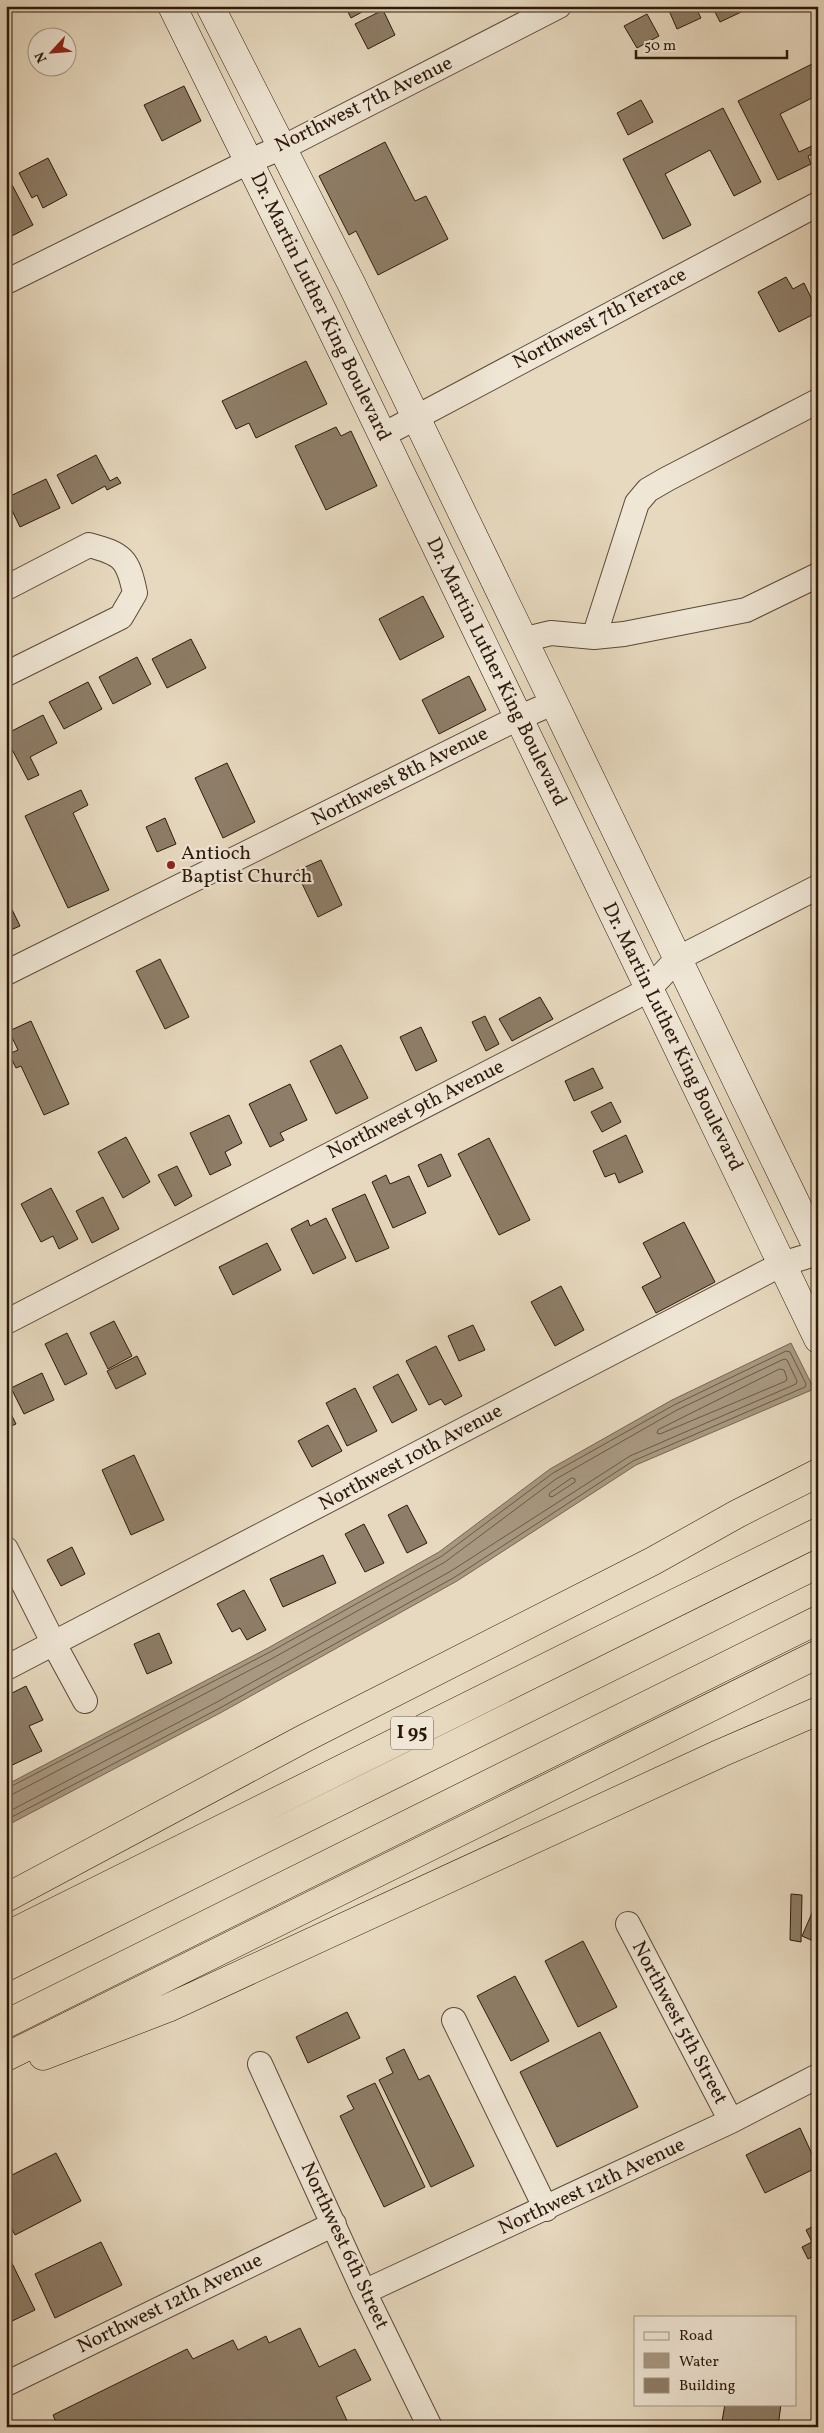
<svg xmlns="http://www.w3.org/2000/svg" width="824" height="2433" viewBox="0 0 824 2433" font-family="Vollkorn,serif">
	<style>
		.water { fill: #a89881; stroke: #776551 }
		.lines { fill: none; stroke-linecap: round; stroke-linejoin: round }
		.shore { stroke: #6a5846; stroke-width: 1 }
		.building { fill: #8e7d68; stroke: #2d190a }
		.street-casing { stroke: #5c4937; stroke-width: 26 }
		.secondary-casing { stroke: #2d190a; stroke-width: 29 }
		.highway-casing { stroke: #2d190a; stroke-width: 29 }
		.street { stroke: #efe6d5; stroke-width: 24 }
		.secondary { stroke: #efe6d5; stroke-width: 28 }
		.highway { stroke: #e7d9bf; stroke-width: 28 }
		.poi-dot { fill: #8f2418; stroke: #efe6d5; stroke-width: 2 }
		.labels { text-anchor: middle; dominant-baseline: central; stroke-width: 4.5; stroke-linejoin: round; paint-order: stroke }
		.shield { fill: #efe6d5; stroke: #675647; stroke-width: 1 }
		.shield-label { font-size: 19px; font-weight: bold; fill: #2d190a }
		.street-label { font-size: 20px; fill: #2d190a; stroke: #efe6d5 }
		.poi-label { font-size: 20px; fill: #2d190a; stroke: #efe6d5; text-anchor: start }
	</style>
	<rect width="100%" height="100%" fill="#e7d9bf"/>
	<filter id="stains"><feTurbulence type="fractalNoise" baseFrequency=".004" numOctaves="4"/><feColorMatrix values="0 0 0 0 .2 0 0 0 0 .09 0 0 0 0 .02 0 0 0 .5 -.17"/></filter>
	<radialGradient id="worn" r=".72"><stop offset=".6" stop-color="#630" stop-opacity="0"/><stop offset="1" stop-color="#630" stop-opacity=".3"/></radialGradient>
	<path class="water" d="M791 1343 814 1389 636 1465 457 1581 222 1712 6 1826V1785L268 1648 439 1552 550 1469 672 1400Z"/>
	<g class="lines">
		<path class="shore" d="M780 1369 784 1370 787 1378 786 1381 660 1434 657 1433 658 1430Z
			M572 1478 575 1479V1482L552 1497 549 1496 550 1493Z
			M6 1789 270 1652 442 1556 553 1473 674 1405 786 1351 790 1352 806 1384 805 1387 633 1461 455 1577 220 1708 6 1820
			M6 1796 13 1794 273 1658 445 1562 556 1479 677 1410 784 1359 787 1360 797 1381 796 1384 630 1456 451 1571 217 1702 6 1813"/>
	</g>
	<path class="building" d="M345 6H373L351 18Z
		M667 6H695L701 18 677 29Z
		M712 6H754L720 22Z
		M383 10 395 35 368 49 355 24Z
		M647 14 659 36 637 48 624 26Z
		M818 61V95L780 114 799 152 814 145 818 152 808 156 811 164 778 180 738 101Z
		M184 86 201 121 162 141 144 105Z
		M641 100 653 122 628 135 617 113Z
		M723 108 761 182 734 196 710 150 665 174 691 225 663 239 623 159Z
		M385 142 415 201 426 196 448 239 378 275 356 231 349 235 319 176Z
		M48 158 67 195 43 208 37 195 32 198 19 173Z
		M8 177 33 225 6 239V178Z
		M786 277 793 289 804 283 818 312 779 332 758 292Z
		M306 361 327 404 256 438 249 423 236 429 222 401Z
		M336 427 341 436 351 431 377 486 326 510 295 446Z
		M96 455 110 481 117 477 121 483 107 490 105 486 72 504 57 475Z
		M46 479 60 508 20 527 6 498Z
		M423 596 444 637 400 660 379 619Z
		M191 639 206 668 167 688 152 659Z
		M137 657 151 684 113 704 99 677Z
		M469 676 486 710 439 734 422 700Z
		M88 682 102 709 64 729 49 702Z
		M43 715 57 743 30 757 39 775 28 780 6 738V734Z
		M227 763 255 822 223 838 195 778Z
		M81 790 88 805 73 813 109 890 68 908 25 816Z
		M165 818 176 844 157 852 146 827Z
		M321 860 342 905 318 917 296 871Z
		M6 897 20 926 6 932Z
		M160 959 189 1017 165 1029 136 971Z
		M540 997 553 1019 512 1041 499 1019Z
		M485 1016 499 1044 486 1051 472 1022Z
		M31 1021 69 1104 44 1115 21 1066 16 1068 9 1054 18 1050 9 1031Z
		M421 1027 437 1061 416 1071 400 1037Z
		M341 1045 368 1098 336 1114 310 1061Z
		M593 1068 603 1088 574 1101 565 1081Z
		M290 1084 307 1120 280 1133 284 1140 270 1147 249 1104Z
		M611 1102 621 1122 602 1132 591 1112Z
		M229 1115 242 1143 225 1152 231 1165 210 1175 190 1133Z
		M626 1135 643 1172 619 1183 615 1173 605 1177 593 1151Z
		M126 1137 150 1182 123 1198 98 1152Z
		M489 1138 530 1220 499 1235 458 1154Z
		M441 1154 451 1176 428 1187 418 1165Z
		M177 1166 192 1196 175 1206 158 1175Z
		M386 1175 390 1184 409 1176 426 1213 393 1228 372 1182Z
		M51 1188 78 1239 59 1249 53 1236 41 1242 21 1204Z
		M365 1194 389 1248 356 1262 332 1209Z
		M103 1197 119 1229 92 1243 76 1211Z
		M326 1218 346 1258 313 1274 291 1229 308 1220 310 1226Z
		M684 1222 715 1282 656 1313 642 1287 661 1277 643 1243Z
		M267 1243 281 1270 233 1295 219 1267Z
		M561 1286 584 1330 555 1346 531 1302Z
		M114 1321 132 1356 108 1369 90 1333Z
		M473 1325 485 1350 459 1361 448 1336Z
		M67 1333 87 1374 65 1385 45 1344Z
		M436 1346 462 1396 445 1405 441 1399 429 1405 406 1361Z
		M137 1356 146 1374 116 1389 107 1371Z
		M42 1373 54 1400 24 1414 11 1388Z
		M398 1374 417 1410 392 1423 373 1387Z
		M355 1388 377 1431 347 1446 326 1403Z
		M6 1404 16 1424 6 1428Z
		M328 1425 342 1451 312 1467 298 1441Z
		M134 1455 164 1520 131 1535 102 1470Z
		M407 1505 427 1543 407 1553 388 1515Z
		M364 1524 384 1563 365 1572 345 1534Z
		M72 1547 85 1574 61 1586 47 1560Z
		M323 1555 336 1583 283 1607 270 1579Z
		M244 1590 266 1630 247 1640 240 1628 232 1632 217 1604Z
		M159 1633 172 1663 147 1674 134 1644Z
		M26 1686 43 1720 29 1726 42 1751 6 1768V1696Z
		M791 1894 802 1895 801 1942 790 1940Z
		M818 1899V1943L802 1936Z
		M583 1941 617 2007 578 2027 545 1961Z
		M515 1976 549 2041 511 2061 477 1996Z
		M347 2012 360 2038 308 2063 296 2037Z
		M600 2032 638 2107 557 2147 520 2072Z
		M404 2049 419 2080 429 2075 474 2166 431 2187 379 2080 393 2073 386 2058Z
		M375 2083 425 2187 384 2207 340 2116 354 2109 347 2096Z
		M800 2128 818 2167 765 2193 746 2155Z
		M56 2153 81 2201 15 2235 6 2218V2178Z
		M818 2224V2254L808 2259 802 2247 812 2242 806 2230Z
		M101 2242 122 2285 55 2318 35 2274Z
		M6 2251 35 2310 6 2324Z
		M300 2328 319 2367 355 2349 371 2380 336 2397 350 2427H58L53 2415 187 2349 193 2359 233 2340 238 2350 266 2336 269 2343Z
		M725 2404H781L778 2427H721Z"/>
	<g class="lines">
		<defs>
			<path id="street" d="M6 282 250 161 294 142 559 6
				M383 435 818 204
				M6 588 89 545C123 554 128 559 135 593L121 617 6 674
				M594 637 637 503 648 490 667 479 818 401
				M522 640 551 633 594 637 624 634 746 610 818 575
				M6 973 518 718 553 703
				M6 1322 635 997 649 989 677 959 818 887
				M6 1549 54 1644 85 1701
				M6 1668 782 1264 818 1253
				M628 1924 731 2121
				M454 2020 546 2209
				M260 2064 364 2292 430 2427
				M364 2292 731 2121 818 2076
				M6 2384 334 2224"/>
			<path id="secondary" d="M172 6 326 318 818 1339
				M210 6 351 283 818 1249"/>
			<path id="highway" d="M6 1898 305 1738 653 1561 737 1514 818 1473
				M6 1936 818 1532
				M6 1967 818 1564
				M6 2024 818 1620
				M43 2056 168 2008 721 1753 818 1711
				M6 2057 818 1654"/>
		</defs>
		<use href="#street" class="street-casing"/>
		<use href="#secondary" class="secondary-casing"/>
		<use href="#highway" class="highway-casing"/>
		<use href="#street" class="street"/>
		<use href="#secondary" class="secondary"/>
		<use href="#highway" class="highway"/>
	</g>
	<circle class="poi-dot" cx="171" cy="865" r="5"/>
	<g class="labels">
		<rect class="shield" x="391" y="1716.5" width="42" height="33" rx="4"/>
		<g class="shield-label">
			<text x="412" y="1733">I 95</text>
		</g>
		<g class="street-label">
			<text transform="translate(364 105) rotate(-26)">Northwest 7th Avenue</text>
			<text transform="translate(320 307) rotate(64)">Dr. Martin Luther King Boulevard</text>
			<text transform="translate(600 319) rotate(-28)">Northwest 7th Terrace</text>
			<text transform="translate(496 672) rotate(64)">Dr. Martin Luther King Boulevard</text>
			<text transform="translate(400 777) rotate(-27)">Northwest 8th Avenue</text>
			<text transform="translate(672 1037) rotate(64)">Dr. Martin Luther King Boulevard</text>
			<text transform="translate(416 1110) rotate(-27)">Northwest 9th Avenue</text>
			<text transform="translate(411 1458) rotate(-28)">Northwest 10th Avenue</text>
			<text transform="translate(679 2023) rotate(62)">Northwest 5th Street</text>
			<text transform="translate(592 2187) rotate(-25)">Northwest 12th Avenue</text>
			<text transform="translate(344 2246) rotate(65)">Northwest 6th Street</text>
			<text transform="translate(170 2304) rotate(-26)">Northwest 12th Avenue</text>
		</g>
		<g class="poi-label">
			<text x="181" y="854">Antioch<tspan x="181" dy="23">Baptist Church</tspan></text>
		</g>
	</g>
	<rect width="824" height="2433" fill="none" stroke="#e7d9bf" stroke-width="25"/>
	<rect x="8" y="8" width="809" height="2418" fill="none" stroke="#2d190a" stroke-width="2.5"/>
	<rect x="12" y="12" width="799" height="2408" fill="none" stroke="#2d190a"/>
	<rect x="634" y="2316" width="162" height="90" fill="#efe6d5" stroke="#a19484"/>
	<rect x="644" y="2332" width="25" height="8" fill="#efe6d5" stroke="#a19484"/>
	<text x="679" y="2340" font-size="15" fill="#2d190a">Road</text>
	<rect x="644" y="2353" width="25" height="15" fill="#a89881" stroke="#a19484"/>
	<text x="679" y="2366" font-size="15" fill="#2d190a">Water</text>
	<rect x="644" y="2378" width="25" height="15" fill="#8e7d68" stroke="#a19484"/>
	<text x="679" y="2390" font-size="15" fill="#2d190a">Building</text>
	<g transform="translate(52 52) rotate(244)"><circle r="24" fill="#efe6d5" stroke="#a19484"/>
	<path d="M0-4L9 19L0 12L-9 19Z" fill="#8f2418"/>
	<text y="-8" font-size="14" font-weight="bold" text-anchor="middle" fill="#2d190a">N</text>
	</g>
	<path d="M636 50v8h151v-8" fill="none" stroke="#2d190a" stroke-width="2.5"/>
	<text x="644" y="50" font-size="15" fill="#2d190a" stroke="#efe6d5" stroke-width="4" paint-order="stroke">50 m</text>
	<rect width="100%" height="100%" filter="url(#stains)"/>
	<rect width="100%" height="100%" fill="url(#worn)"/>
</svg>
